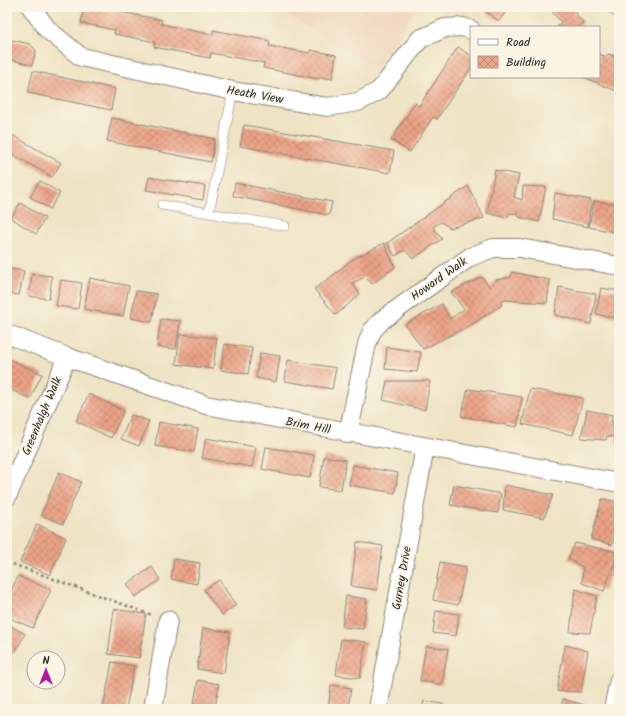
<svg xmlns="http://www.w3.org/2000/svg" width="626" height="716" viewBox="0 0 626 716" font-family="Kalam,sans-serif">
	<style>
		.built { fill: #eed7bb }
		.building { fill: url(#building-cross-hatch) }
		.lines { fill: none; stroke-linecap: round; stroke-linejoin: round }
		.service-casing { stroke: #8c8777; stroke-width: 10 }
		.minor-casing { stroke: #8c8777; stroke-width: 20 }
		.path { stroke: #8c8777; stroke-width: 2.5; stroke-dasharray: 3 3; stroke-linecap: butt }
		.service { stroke: #fff; stroke-width: 9 }
		.minor { stroke: #fff; stroke-width: 18 }
		.labels { text-anchor: middle; dominant-baseline: central; stroke-width: 3; stroke-linejoin: round; paint-order: stroke }
		.street-label { font-size: 12px; fill: #2b2b2b; stroke: #fcf5e5 }
	</style>
	<defs>
		<pattern id="building-cross-hatch" width="8" height="8" patternUnits="userSpaceOnUse"><rect width="8" height="8" fill="#eca487"/><path d="M0 0l8 8M0 8l8-8" fill="none" stroke="#bf866f"/></pattern>
	</defs>
	<rect width="100%" height="100%" fill="#fcf5e5"/>
	<filter id="ink" filterUnits="userSpaceOnUse"><feTurbulence type="fractalNoise" baseFrequency=".025" numOctaves="2"/><feDisplacementMap in="SourceGraphic" scale="8" xChannelSelector="R" yChannelSelector="G"/><feConvolveMatrix kernelMatrix="1 2 1 2 8 2 1 2 1" color-interpolation-filters="sRGB"/></filter>
	<filter id="wash" filterUnits="userSpaceOnUse"><feTurbulence type="fractalNoise" baseFrequency=".012" numOctaves="4" result="noise"/><feDisplacementMap in="SourceGraphic" scale="16" xChannelSelector="R" yChannelSelector="G"/><feGaussianBlur stdDeviation="0.9" result="paint"/><feColorMatrix in="noise" values="0 0 0 0 0 0 0 0 0 0 0 0 0 0 0 0 0 1.4 0 .05"/><feComposite in="paint" operator="in"/></filter>
	<g filter="url(#wash)">
		<rect width="100%" height="100%" fill="#eee3c3"/>
		<path class="built" d="M275 7H418L375 68Z"/>
		<g id="blocks">
			<path class="building" d="M84 7H119L122 8 121 12 162 20 161 24 213 35V30L270 41 269 46 310 53V50L336 55 332 79 320 77 319 79 263 68 264 63 211 53 210 58 154 47 155 42 114 34 115 30 81 23Z
				M479 7H509L499 21Z
				M557 7H577L578 8 574 12 583 22 580 27H557L561 22 552 12Z
				M7 39 30 44 36 50 32 65 7 59Z
				M458 47 471 56V68L437 119 433 117 410 152 391 140 415 103 419 106Z
				M599 54 607 57 608 54 619 58V92L583 77H599Z
				M33 71 115 89 111 110 28 93Z
				M112 118 215 139 211 162 107 141Z
				M244 125 394 151 390 173 240 146Z
				M7 132 61 163 52 177 7 151Z
				M495 170 519 175 514 197 522 200 523 186 546 187 539 222 519 217 518 214 510 213 507 218 487 213Z
				M149 177 205 186 203 200 146 190Z
				M40 181 60 193 50 209 30 197Z
				M235 183 332 202 329 215 233 196Z
				M468 186 484 218 450 228 441 222 433 227 442 239 413 259 405 250 395 256 387 243Z
				M555 193 591 200 588 227 552 219Z
				M594 201 619 205V233L589 227Z
				M20 203 45 218 36 234 11 218Z
				M384 243 395 267 372 284 365 277 352 283 360 294 336 315 314 289 340 270 348 262Z
				M7 268 24 271 19 295 7 293Z
				M512 272 550 280 547 303 505 300 500 302 502 305 469 326 423 349 405 324 442 304 450 319 464 309 451 292 482 277 490 287 496 280 511 277Z
				M32 274 52 276 49 299 29 296Z
				M90 278 129 286 123 316 84 309Z
				M61 280 82 283 78 309 56 306Z
				M559 287 596 294 591 324 555 315Z
				M601 288 619 291V319L596 314Z
				M136 291 157 294 152 322 131 318Z
				M161 319 180 321 176 349 157 347Z
				M180 334 217 338 213 369 176 364Z
				M225 344 252 348 248 374 221 370Z
				M387 347 421 352 417 372 385 369Z
				M260 353 280 356 276 382 256 378Z
				M7 358 42 374 30 399 7 388Z
				M288 360 336 368 332 389 285 381Z
				M387 381H430L425 410 383 400Z
				M468 389 522 397 517 427 461 416Z
				M530 389 583 398 573 435 522 424Z
				M89 394 124 411 111 438 76 421Z
				M587 410 612 415 611 422 619 423V446L615 445 616 437 607 436 606 440 581 438Z
				M131 415 149 421 139 446 121 439Z
				M159 422 198 429 194 452 155 446Z
				M206 438 256 447 252 467 202 458Z
				M266 447 314 455 310 478 262 469Z
				M324 456 346 460 341 490 319 487Z
				M353 465 398 473 395 493 349 485Z
				M59 472 81 482 63 524 41 515Z
				M454 485 501 494 498 513 450 505Z
				M505 485 553 495 544 518 503 510Z
				M602 499 619 502V519L612 545 591 539Z
				M37 524 66 538 50 575 20 562Z
				M357 542 383 546 377 590 351 586Z
				M575 543 616 552 615 562 604 591 582 583 583 567 568 559Z
				M174 559 200 563 197 584 171 579Z
				M440 562 466 567 458 605 433 600Z
				M152 567 160 580 135 597 127 584Z
				M18 576 51 590 33 628 7 617V600Z
				M219 580 236 605 222 615 204 590Z
				M575 589 597 596 590 633 570 632Z
				M346 596 367 599 363 629 342 627Z
				M114 609 146 614 139 658 108 654Z
				M436 611 459 614 456 636 433 633Z
				M7 624 25 634 15 652 7 648Z
				M203 628 230 632 224 673 197 669Z
				M341 639 366 642 360 678 336 675Z
				M565 645 588 651 581 692 557 691Z
				M426 646 448 649 442 685 420 681Z
				M7 659 12 661 7 673Z
				M112 662 134 666 126 709H103Z
				M198 680 219 684 215 709H193Z
				M331 685 351 688 348 709H328Z
				M563 699 588 706V709H561Z
				M424 701 443 704 442 709H422Z"/>
		</g>
	</g>
	<g filter="url(#ink)">
		<use href="#blocks" fill-opacity="0" stroke="#8c8777" stroke-width="1"/>
		<g class="lines">
			<defs>
				<path id="service" d="M233 91 209 213 285 226
					M162 205 209 213"/>
				<path id="minor" d="M31 7 48 30 81 57 233 91 327 107 358 102 379 91 420 39 445 28 463 27 471 30
					M618 7 619 8
					M7 334 67 357 206 405 619 483
					M348 434 367 344 372 331 382 320 470 257 493 248H520L619 266
					M7 497 67 357
					M153 709 168 620
					M378 709 425 447
					M613 709 619 680"/>
			</defs>
			<use href="#service" class="service-casing"/>
			<use href="#minor" class="minor-casing"/>
			<path class="path" d="M7 562 152 615"/>
			<use href="#service" class="service"/>
			<use href="#minor" class="minor"/>
		</g>
	</g>
	<g class="labels">
		<g class="street-label">
			<text transform="translate(255 95) rotate(10)">Heath View</text>
			<text transform="translate(439 279) rotate(-35)">Howard Walk</text>
			<text transform="translate(42 416) rotate(-67)">Greenhalgh Walk</text>
			<text transform="translate(308 426) rotate(11)">Brim Hill</text>
			<text transform="translate(402 578) rotate(-80)">Gurney Drive</text>
		</g>
	</g>
	<rect width="626" height="716" fill="none" stroke="#fcf5e5" stroke-width="24"/>
	<rect x="470" y="26" width="130" height="52" fill="#fcf5e5" stroke="#a8a49b"/>
	<rect x="478" y="39" width="20" height="6" fill="#ffffff" stroke="#a8a49b"/>
	<text x="506" y="46" font-size="12" fill="#2b2b2b">Road</text>
	<rect x="478" y="56" width="20" height="12" fill="url(#building-cross-hatch)" stroke="#a8a49b"/>
	<text x="506" y="66" font-size="12" fill="#2b2b2b">Building</text>
	<g transform="translate(46 670)"><circle r="19" fill="#fcf5e5" stroke="#a8a49b"/>
	<path d="M0-3L7 15L0 10L-7 15Z" fill="#b5179e"/>
	<text y="-6" font-size="11" font-weight="bold" text-anchor="middle" fill="#2b2b2b">N</text>
	</g>
</svg>
